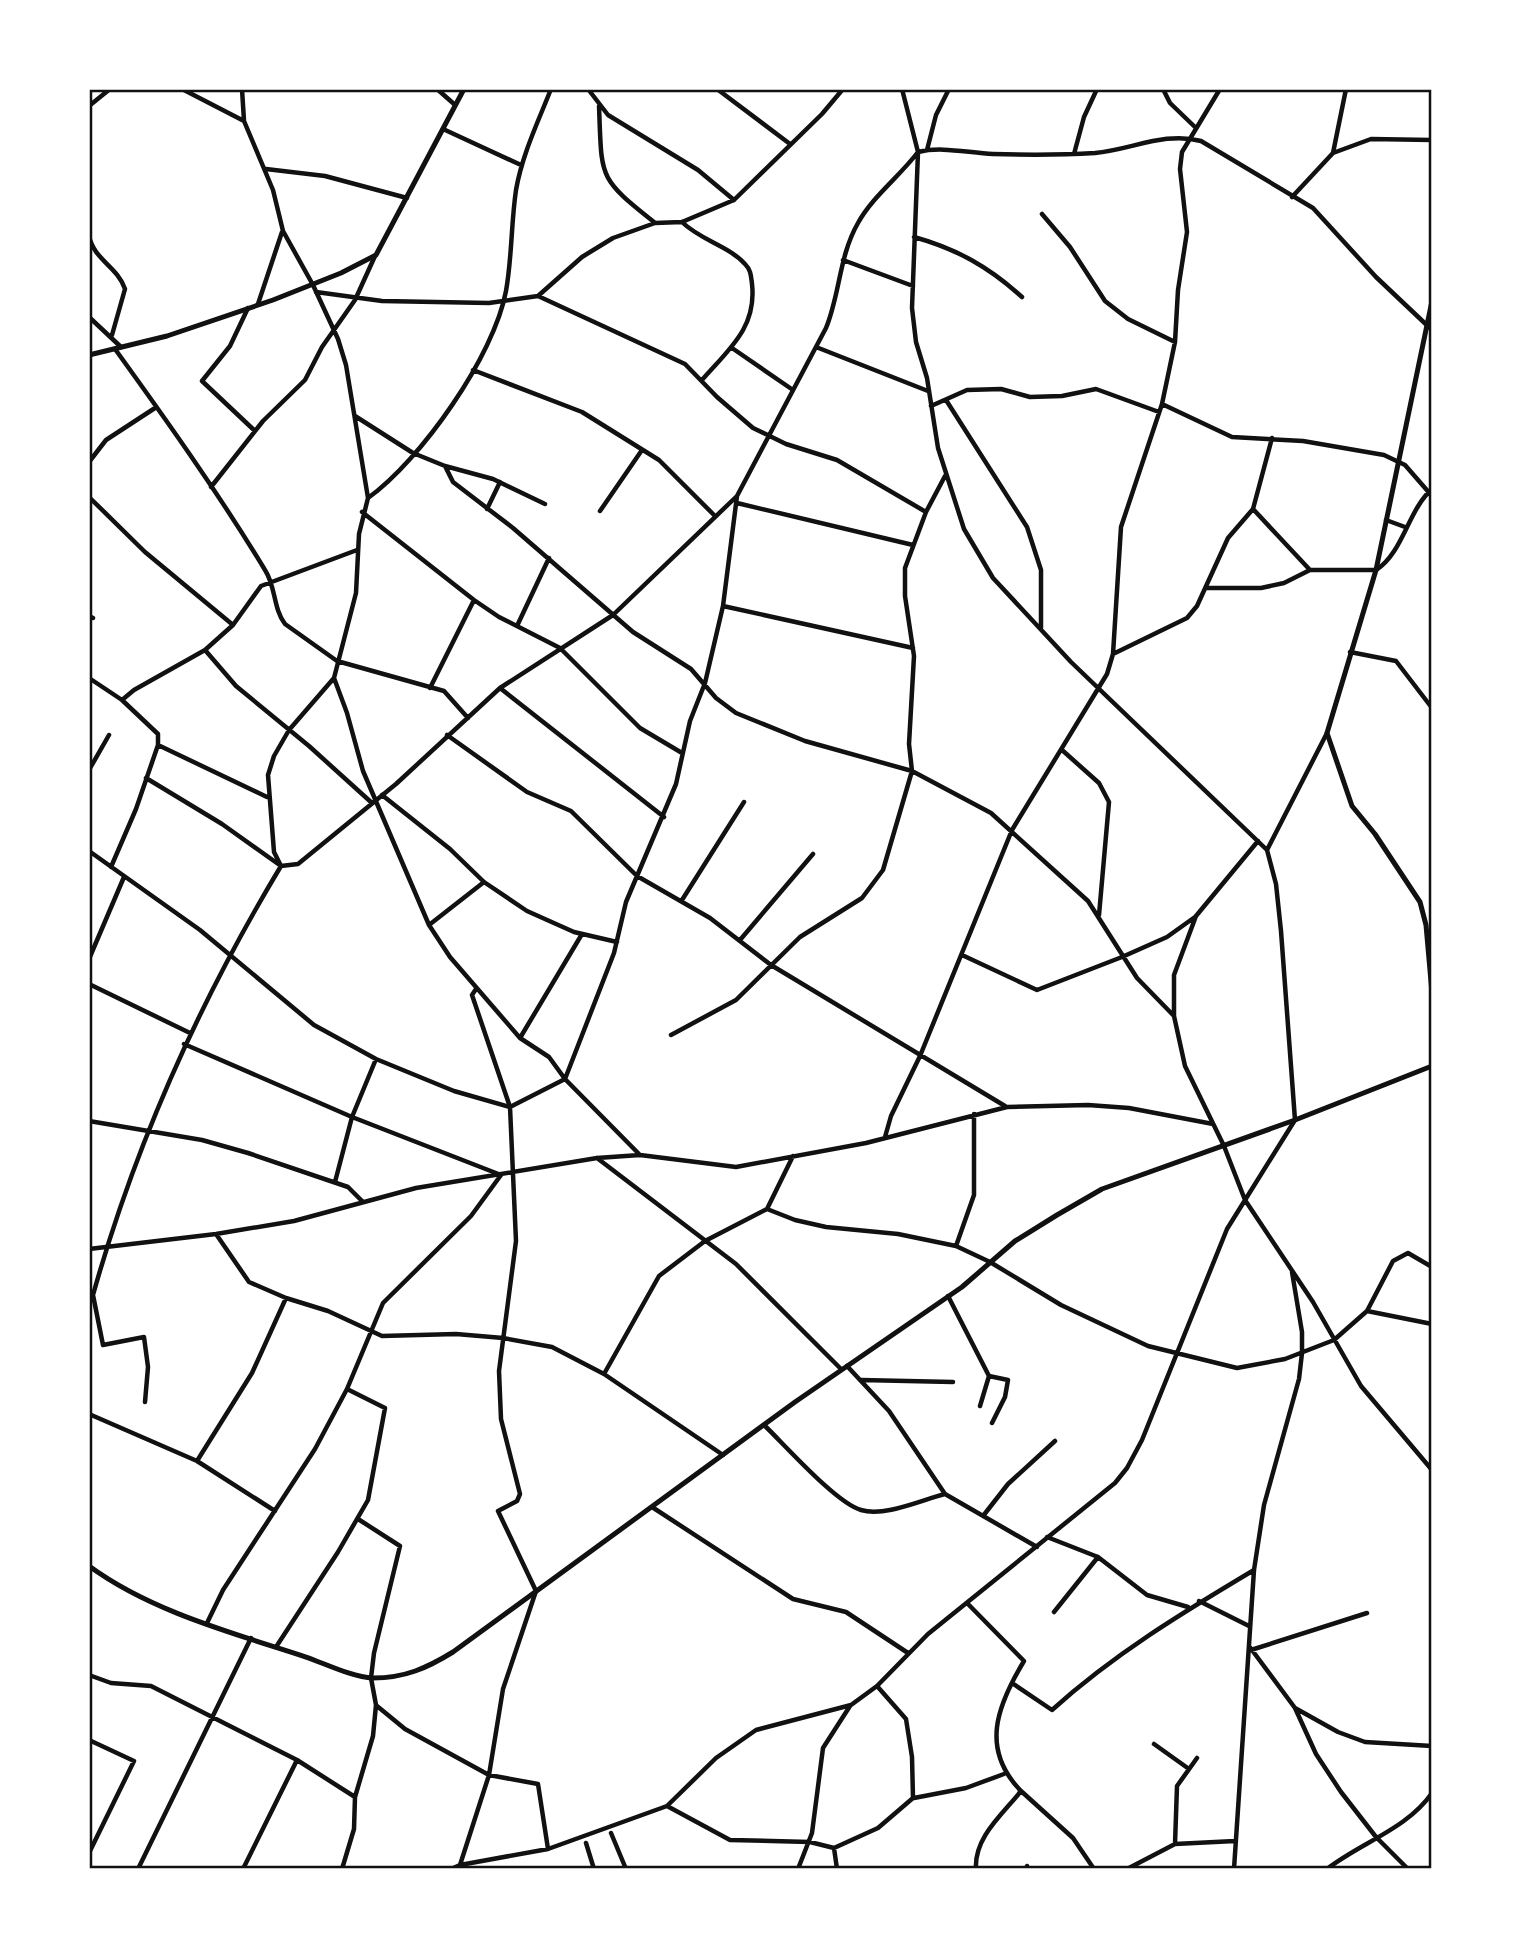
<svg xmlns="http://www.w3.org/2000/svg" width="1521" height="1958" viewBox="0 0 1521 1958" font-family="Cabin,sans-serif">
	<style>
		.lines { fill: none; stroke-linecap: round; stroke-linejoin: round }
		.minor { stroke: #111; stroke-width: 4.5 }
		.tertiary { stroke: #111; stroke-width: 5 }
		.neatline { fill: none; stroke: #111; stroke-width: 2.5 }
	</style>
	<rect width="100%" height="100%" fill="#fff"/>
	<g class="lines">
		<path class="minor" d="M182 89 244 121
			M242 89 244 121 273 190 283 231 313 285 338 339 346 365 368 498 359 534 356 593 334 678 289 730 274 756 268 775 274 852 281 866
			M437 89 454 104
			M588 89 608 115 698 170 734 200
			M717 89 790 144
			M1163 89 1170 103 1196 128
			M89 106 110 89
			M599 106C602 178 597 177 654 222
			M443 129 521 165
			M927 150 936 115 949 89
			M1333 153 1346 89
			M1074 154 1084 117 1097 89
			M266 169 325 176 407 198
			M1292 197 1333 153 1371 139 1432 140
			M1042 214 1070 247 1105 301 1128 319 1175 342
			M682 222C700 240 729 246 745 264 751 270 751 276 752 284 757 328 728 350 702 380
			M89 236C94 260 118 267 125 289L112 335
			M914 237C957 249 989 267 1022 297
			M843 260 913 286
			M316 292 382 301 489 303 538 296 685 364 717 397 753 428 786 444 837 460 926 512
			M538 296 582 257 613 238 655 223 682 222 734 200 822 114 843 89
			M258 304 282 232
			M248 308 230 346 202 381 255 431
			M89 317 121 347
			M816 347 928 391
			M732 348 793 390
			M115 349C167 421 219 494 265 570 276 587 273 608 285 624L337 661 444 691 468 718
			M473 370 582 412 659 460 714 515
			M946 400 1027 527 1041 570V628
			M1162 404 1232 437 1303 441 1384 455 1405 465 1432 496
			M931 406 967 390 1001 389 1030 397 1062 396 1096 389 1159 412
			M355 416 413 453 445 466 453 482 513 528 633 632 691 669 716 698 736 713 805 741 912 771 991 813 1088 901 1137 978 1174 1016
			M89 462 106 440 155 408
			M445 466 493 479 545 504
			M211 487 263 421 305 380 322 347 355 300 375 256
			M89 497 145 552 233 625
			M368 498C421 460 494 356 506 291 512 258 511 224 516 190 522 155 538 122 551 89
			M737 503 913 545
			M487 509 500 482
			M1253 509 1310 570
			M600 511 642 450
			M362 512 474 600 499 617 560 648 640 728 682 753
			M1386 520 1405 527
			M1207 588H1261L1284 583 1310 570H1376C1403 553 1408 510 1432 489
			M723 606 913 648
			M89 616 93 618
			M517 626 549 558
			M205 650 236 686 309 746 372 803
			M1350 652 1396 661 1432 708
			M1113 654 1187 618 1197 606 1228 538 1253 509 1272 438
			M89 678 122 700 158 734V745L136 809 111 867
			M334 678 347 713 363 771 429 925 450 957 520 1038 549 1057 565 1079 639 1154
			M430 688 474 600
			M500 688 664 817
			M122 700 134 690 205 650 233 625 261 586 357 550
			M447 735 527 792 571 811 637 876 710 918 771 965 1005 1106
			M158 745 267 797
			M1062 750 1099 783 1109 802 1099 915
			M89 770 109 735
			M146 778 222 824 281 866 298 864 396 784 500 688 613 615 737 496
			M382 795 450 849 484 882 527 911 574 932 617 942
			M1258 841 1196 916 1174 975V1016L1185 1066 1224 1146 1245 1200 1313 1302 1361 1386 1432 1470
			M1267 850 1327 733
			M89 851 200 930 314 1025 376 1059 454 1091 510 1107 565 1079 614 953 626 902 676 784 690 721 705 683 723 606 737 496 826 328C840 294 839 256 858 223 872 197 900 176 918 152 942 146 968 153 993 154 1026 155 1062 155 1095 153 1131 150 1165 131 1201 141L1313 208 1376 277 1432 330
			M682 900 744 802
			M429 925 484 882
			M740 940 813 854
			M962 955 1037 990 1122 957 1167 937 1195 917
			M89 959 124 877
			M89 984 190 1033
			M671 1035 736 1000 800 937 862 898 883 870 912 771 909 744 914 656 905 596V568L926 512 945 476
			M520 1038 582 934
			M184 1044 352 1117 501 1175 471 1216 383 1303 347 1389 315 1449 223 1590 207 1623
			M89 1121 202 1140 248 1153 348 1187 363 1202
			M885 1137 891 1116 920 1056 1012 830 1107 674 1113 654 1121 527 1162 404 1175 342 1178 290 1187 232 1180 169 1182 152 1220 89
			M597 1158 736 1264 841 1369
			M335 1182 352 1117 376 1059
			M767 1209 795 1220 826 1227 898 1234 956 1246 990 1262 1061 1305 1148 1346 1237 1368 1285 1359 1334 1340 1367 1311 1432 1324
			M216 1234 249 1282 286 1298 328 1311 382 1336 456 1334 503 1338 552 1347 604 1374 723 1455
			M956 1246 974 1195V1114
			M89 1249 216 1234 294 1221 416 1188 597 1158 640 1155 736 1167 866 1143 1007 1107 1088 1105 1129 1108 1213 1124
			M93 1295 103 1345 144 1337 148 1367 145 1402
			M948 1296 989 1376 980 1406
			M89 1297 93 1295C135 1145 201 999 281 866
			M1367 1311 1393 1261 1408 1253 1432 1267
			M847 1366 889 1411 945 1494 1037 1547
			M604 1374 659 1276 705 1241 767 1209 793 1156
			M989 1376 1008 1380 1005 1397 992 1423
			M861 1380 953 1382
			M89 1414 197 1461 275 1511
			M764 1425C785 1445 836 1503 861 1510 885 1517 921 1500 945 1494
			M197 1461 252 1373 286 1298
			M652 1507 793 1599 846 1612 908 1653
			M983 1516 1008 1484 1055 1441
			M1047 1537 1098 1557 1147 1595 1188 1607
			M1199 1601 1249 1626
			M967 1603 1024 1661C997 1706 980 1749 1021 1791 1003 1814 974 1837 976 1869
			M1054 1612 1098 1557
			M1249 1646 1295 1708 1316 1754 1341 1792 1376 1837 1408 1869
			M276 1647 338 1552 368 1500 385 1408 347 1389
			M1251 1650 1367 1613
			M89 1675 111 1683 151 1686 297 1760 355 1797
			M1012 1683 1052 1710C1114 1654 1182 1613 1254 1570
			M377 1706 405 1729 489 1775 538 1784 548 1849
			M1295 1708 1338 1732 1365 1742 1432 1746
			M89 1740 134 1761 89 1853
			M1154 1744 1189 1769
			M1021 1791 1073 1838 1094 1869
			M914 1798 966 1788 1004 1774
			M667 1806 730 1840 810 1842 834 1848 878 1828 913 1798 912 1757 906 1719 877 1686
			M611 1833 626 1869
			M586 1843 594 1869
			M1175 1844 1177 1786 1197 1758
			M834 1848 837 1869
			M460 1865 489 1775 503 1689 536 1591 498 1511 517 1501 520 1494 501 1419 499 1371 516 1241 510 1107 472 995 476 989
			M138 1869 251 1638
			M243 1869 297 1760
			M342 1869 354 1829 355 1797 373 1736 376 1705 371 1678 374 1653 400 1546 358 1519
			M451 1869 460 1865 548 1849 667 1806 716 1758 756 1730 851 1705 877 1686 928 1634 1115 1483 1127 1468 1142 1440 1227 1229 1295 1120 1281 931 1276 884 1267 850 1071 662 993 578 964 529 938 448 927 378 916 342 912 308 918 152 902 89
			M798 1869 812 1833 823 1748 850 1706
			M1026 1869 1027 1866
			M1127 1869 1175 1844 1235 1841
			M1234 1869 1254 1570 1264 1505 1299 1379 1302 1353V1332L1292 1272
			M1327 1869C1362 1842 1407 1829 1432 1793"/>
		<path class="tertiary" d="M1432 301 1376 570 1327 733 1352 806 1375 834 1420 902 1426 925 1432 993
			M89 355 167 336 273 300 341 273 376 255 464 89
			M89 1566C152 1612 233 1633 306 1657 326 1664 352 1677 373 1678 405 1678 427 1668 453 1652L795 1402 962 1287 1015 1241 1057 1215 1102 1189 1295 1120 1432 1066"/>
	</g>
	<rect width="1521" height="1958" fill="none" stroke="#ffffff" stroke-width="182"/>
	<rect x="91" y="91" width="1339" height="1776" class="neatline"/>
</svg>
